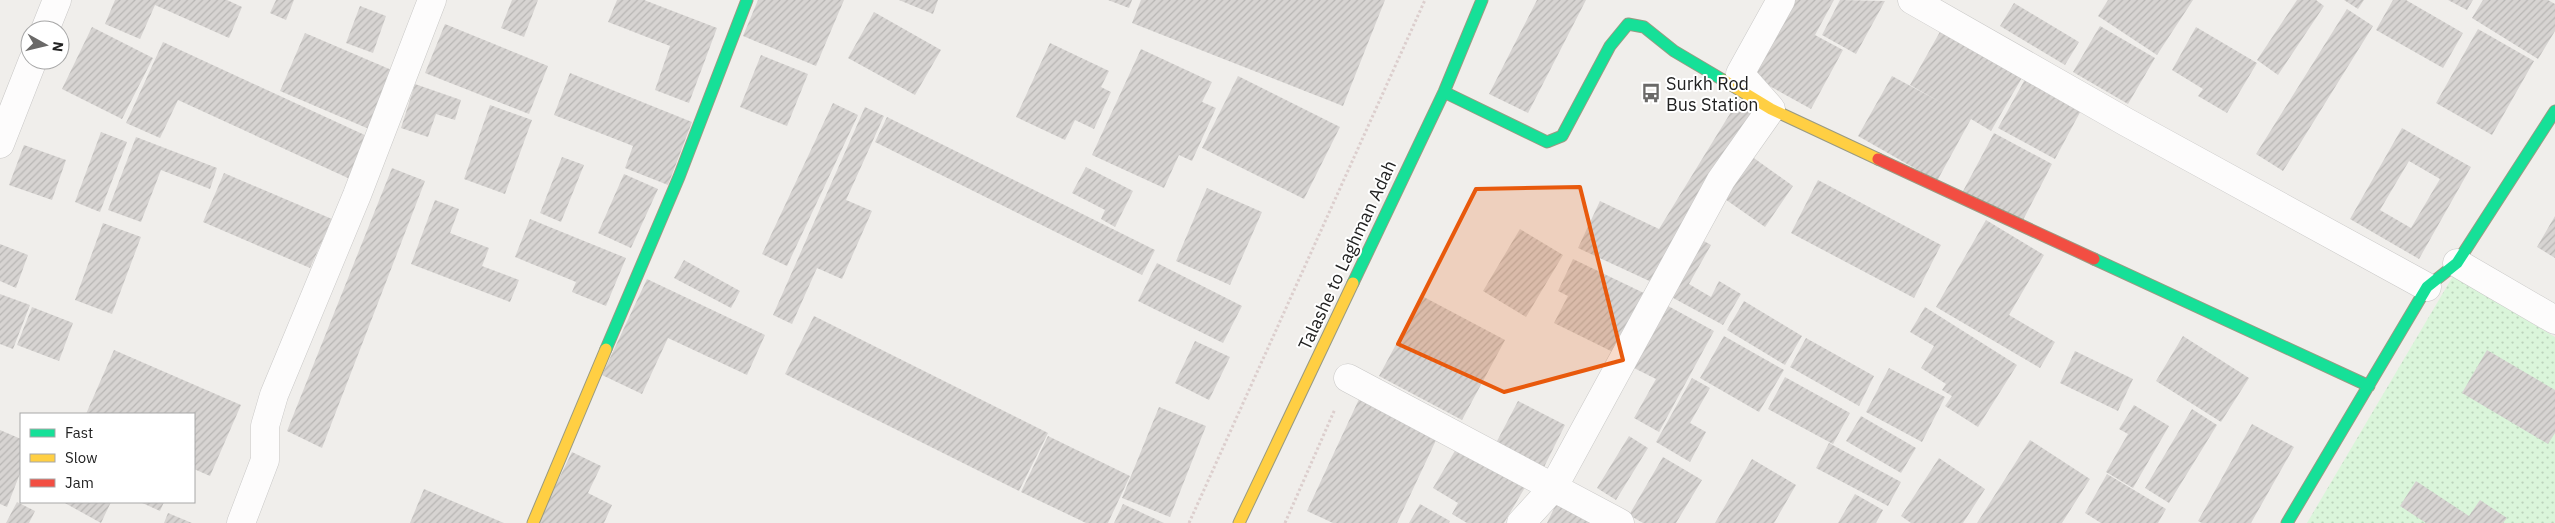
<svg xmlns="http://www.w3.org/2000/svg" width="2555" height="523" viewBox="0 0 2555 523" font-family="'IBM Plex Sans',sans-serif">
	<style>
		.park { fill: url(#park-dots) }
		.building { fill: url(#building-hatch); fill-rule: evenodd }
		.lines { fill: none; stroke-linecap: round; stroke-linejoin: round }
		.street-casing { stroke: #c9c8c7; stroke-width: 29 }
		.fast-casing { stroke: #999a82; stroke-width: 13 }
		.slow-casing { stroke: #999a82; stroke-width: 13 }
		.jam-casing { stroke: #999a82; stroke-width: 13 }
		.path { stroke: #dccecd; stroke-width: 3; stroke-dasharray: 2.5 2.5; stroke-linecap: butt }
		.street { stroke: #fdfcfc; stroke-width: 28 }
		.fast { stroke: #16e098; stroke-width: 11 }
		.slow { stroke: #ffcf43; stroke-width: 11 }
		.jam { stroke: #f24e42; stroke-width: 11 }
		.marked { fill: #e8590c; fill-opacity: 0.2; stroke: #e8590c; stroke-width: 4; stroke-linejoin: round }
		.labels { text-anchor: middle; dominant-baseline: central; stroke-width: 4; stroke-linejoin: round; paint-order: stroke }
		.poi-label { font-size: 18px; fill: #222; stroke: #fff; text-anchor: start }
		.street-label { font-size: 18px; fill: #222; stroke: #fff }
	</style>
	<defs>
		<pattern id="park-dots" width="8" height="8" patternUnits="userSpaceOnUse" patternTransform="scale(1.25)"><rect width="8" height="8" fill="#daf5da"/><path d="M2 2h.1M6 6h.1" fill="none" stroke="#bbd2bb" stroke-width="1.8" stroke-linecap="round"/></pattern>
		<pattern id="building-hatch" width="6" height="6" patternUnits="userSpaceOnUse" patternTransform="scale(1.25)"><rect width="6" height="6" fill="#d7d4d2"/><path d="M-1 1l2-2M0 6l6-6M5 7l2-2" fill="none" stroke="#b8b6b4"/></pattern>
	</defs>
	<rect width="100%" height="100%" fill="#f0eeeb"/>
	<path class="park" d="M2453 276 2555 337V523H2307Z"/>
	<path class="building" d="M115 0H227L242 7 229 38 155 5 140 39 105 24Z
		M276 0H294L286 20 270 13Z
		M512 0H538L524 37 501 28Z
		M617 0H644L717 28 689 103 655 90 670 46 608 22Z
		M758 0H844L816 66 743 36Z
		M899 0H938L933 14Z
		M1108 0H1132L1129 8Z
		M1141 0H1385L1343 106 1132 23Z
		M1537 0H1586L1528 113 1489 94Z
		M1789 0H1834L1815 35 1843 50 1811 109 1748 74Z
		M1840 0 1885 1 1856 54 1822 35Z
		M2108 0H2193L2157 55 2098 16Z
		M2297 0H2316L2324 6 2278 75 2257 60Z
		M2344 0H2364L2358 9Z
		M2393 0H2406L2463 33 2443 68 2376 30Z
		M2448 0H2473L2467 10Z
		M2483 0H2548L2555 4V31L2538 59 2472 18Z
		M2014 3 2079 42 2065 65 2000 26Z
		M360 6 386 16 373 53 346 43Z
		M2347 9 2373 26 2283 171 2256 154Z
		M874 12 941 50 915 95 848 58Z
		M445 24 548 66 529 114 425 73Z
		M2100 26 2155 58 2128 104 2073 72Z
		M92 27 153 58 122 119 62 89Z
		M2196 27 2257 63 2227 113 2198 96 2203 89 2172 70Z
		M2478 29 2534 61 2492 135 2436 103Z
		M1941 30 2023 76 1991 131 1971 119 1937 181 1858 136 1892 76 1942 103 1910 85Z
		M305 33 394 71 369 129 280 91Z
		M163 42 369 137 350 179 178 100 160 138 126 123Z
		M1050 43 1109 71 1101 87 1111 92 1094 129 1075 120 1065 140 1016 117Z
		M1141 49 1212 82 1202 102 1216 108 1192 161 1179 155 1164 188 1092 155Z
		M761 55 808 74 787 126 740 107Z
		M2029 72 2085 103 2055 159 1998 128Z
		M570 73 692 122 668 185 625 168 633 146 554 115Z
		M1238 76 1340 127 1304 199 1202 148Z
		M415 84 461 100 455 120 436 114 428 137 401 128Z
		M1739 99 1759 114 1658 285 1578 248 1600 201 1659 229Z
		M833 103 858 115 787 266 762 254Z
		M490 105 532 120 505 194 464 179Z
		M865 107 884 116 846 200 872 211 842 279 817 268 792 324 773 315Z
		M887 117 1155 250 1142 275 875 142Z
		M2402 128 2471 167 2419 259 2350 219ZM2409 161 2440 179 2411 228 2380 210Z
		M101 132 127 142 100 212 75 202Z
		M1994 133 2052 164 2021 224 1962 193Z
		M136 137 217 168 210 189 161 170 141 222 108 210Z
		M24 145 66 160 52 200 9 185Z
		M1751 156 1793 186 1765 227 1722 197Z
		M562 157 584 165 561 222 540 213Z
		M1086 167 1133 191 1115 227 1101 219 1105 210 1072 193Z
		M392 168 425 181 322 448 287 431Z
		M224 173 332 219 310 268 203 222Z
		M624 174 658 189 631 248 598 233Z
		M1818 180 1941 245 1914 298 1791 233Z
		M1207 188 1262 212 1230 285 1176 261Z
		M435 200 459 209 450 233 489 248 482 266 519 280 510 302 411 264Z
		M2555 216V258L2537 247Z
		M530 219 626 258 606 306 572 292 576 282 515 257Z
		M1986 220 2044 255 2009 315 2055 342 2040 368 1936 307Z
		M103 223 141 237 112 314 75 300Z
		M1520 229 1563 255 1526 317 1483 291Z
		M1695 236 1711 245 1689 284 1711 297 1719 281 1741 294 1723 325 1664 293Z
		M0 244 28 255 16 288 0 281Z
		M1573 259 1648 295 1619 355 1554 323 1568 296 1558 291Z
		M684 260 740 291 731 308 674 278Z
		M1157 263 1242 306 1223 343 1138 301Z
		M647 279 765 335 747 375 668 338 642 394 602 375Z
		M0 294 30 305 13 349 0 344Z
		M1422 296 1505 340 1462 420 1379 376Z
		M1659 301 1714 331 1659 432 1634 418 1656 379 1626 364Z
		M1744 301 1802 336 1785 365 1727 330Z
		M32 307 73 323 59 361 17 345Z
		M1925 307 2017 365 1978 427 1945 406 1952 396 1942 390 1946 384 1921 368 1934 346 1910 332Z
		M814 316 1048 433 1019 491 785 374Z
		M1724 336 1784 370 1759 412 1700 378Z
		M2183 336 2249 378 2221 422 2156 381Z
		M1806 338 1874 376 1859 406 1790 367Z
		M1195 341 1230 357 1209 400 1175 383Z
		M114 350 241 405 210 476 194 469V414H86Z
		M2487 350 2555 390V433L2548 444 2462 393Z
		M2075 351 2133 379 2118 411 2060 383Z
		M1889 368 1945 397 1922 442 1866 412Z
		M1785 377 1850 413 1833 444 1768 409Z
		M1692 378 1710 388 1690 423 1706 432 1690 462 1656 442Z
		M1360 397 1439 434 1397 523H1333L1307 511Z
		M1518 401 1565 425 1543 469 1495 445Z
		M2134 405 2169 426 2133 488 2106 472 2128 434 2119 429Z
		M1159 407 1206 426 1170 517 1122 498Z
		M2192 409 2217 425 2169 503 2145 488Z
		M1861 416 1916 448 1901 473 1846 441Z
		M2252 424 2294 447 2251 523H2202L2198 521Z
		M0 430 21 439V471L7 507 0 504Z
		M1048 436 1130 476 1108 523H1086L1021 492Z
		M1629 436 1648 448 1616 500 1597 488Z
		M2030 440 2090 479 2062 523H1977Z
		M1829 443 1901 482 1888 506 1816 468Z
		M1459 444 1527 484 1504 523H1467L1452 514 1458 503 1433 488Z
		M572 452 601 466 588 493 612 505 604 523H537Z
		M1663 457 1702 480 1676 523H1643L1629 515Z
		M1939 458 1985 489 1963 523H1911L1901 516Z
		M1752 459 1796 485 1774 523H1715Z
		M2107 474 2166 509 2158 523H2101L2085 513Z
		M2416 481 2469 516 2480 500 2507 518 2503 523H2426L2400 506Z
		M424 489 504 523H410Z
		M1855 494 1883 510 1876 523H1838Z
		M1558 500 1604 523H1547Z
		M17 502 35 511 29 523H6Z
		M63 502H111L101 523Z
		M140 502H164L160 511Z
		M1123 504 1164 523H1114Z
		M1420 504 1450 521 1449 523H1409Z
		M168 513 192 523H164Z"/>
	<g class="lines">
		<defs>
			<path id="street" d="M1912 0 2126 122 2427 287
				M45 30 57 0
				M0 144 33 60
				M2457 263 2555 320
				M1348 378 1620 523
				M241 523 265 460V426L274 395 357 195 432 0
				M1521 523 1553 488 1721 180 1771 109 1740 74 1781 0"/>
			<path id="fast" d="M1444 92 1547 142 1562 136 1610 46 1628 24 1644 27 1674 51 1723 80
				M2094 259 2369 386
				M1353 283 1444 92 1482 0
				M606 349 679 177 747 0
				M2287 523 2427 287 2457 263 2555 111"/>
			<path id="slow" d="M1723 80 1771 109 1878 159
				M533 523 606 349
				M1239 523 1353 283"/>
			<path id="jam" d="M1878 159 2094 259"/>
		</defs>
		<use href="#street" class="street-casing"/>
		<use href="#fast" class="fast-casing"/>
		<use href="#slow" class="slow-casing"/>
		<use href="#jam" class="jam-casing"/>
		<path class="path" d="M1189 523 1425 0
			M1285 523 1335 409"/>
		<use href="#street" class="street"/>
		<use href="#fast" class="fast"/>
		<use href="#slow" class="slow"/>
		<use href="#jam" class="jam"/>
	</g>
	<path class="marked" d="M1580 187 1623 360 1504 392 1398 344 1476 189Z"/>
	<defs>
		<symbol id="bus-bare" viewBox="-9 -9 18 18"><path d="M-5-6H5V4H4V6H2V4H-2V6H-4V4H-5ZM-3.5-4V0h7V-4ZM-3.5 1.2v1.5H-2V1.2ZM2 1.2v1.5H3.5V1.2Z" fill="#6a6968" stroke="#fff" stroke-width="2.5" paint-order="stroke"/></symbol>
	</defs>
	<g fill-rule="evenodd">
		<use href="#bus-bare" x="1637" y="79" width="28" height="28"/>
	</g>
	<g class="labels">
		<g class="poi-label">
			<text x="1666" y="83">Surkh Rod<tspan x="1666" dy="21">Bus Station</tspan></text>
		</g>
		<g class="street-label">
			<text transform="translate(1347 255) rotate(-65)">Talashe to Laghman Adah</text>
		</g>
	</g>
	<rect x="20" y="413" width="175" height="90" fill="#ffffff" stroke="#a7a7a7"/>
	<rect x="30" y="429" width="25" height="8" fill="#16e098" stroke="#a7a7a7"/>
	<text x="65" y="438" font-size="15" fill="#222222">Fast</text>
	<rect x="30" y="454" width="25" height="8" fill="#ffcf43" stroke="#a7a7a7"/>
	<text x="65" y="463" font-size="15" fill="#222222">Slow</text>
	<rect x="30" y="479" width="25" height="8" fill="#f24e42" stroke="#a7a7a7"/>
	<text x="65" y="488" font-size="15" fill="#222222">Jam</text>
	<g transform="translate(45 45) rotate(98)"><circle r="24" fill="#ffffff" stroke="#a7a7a7"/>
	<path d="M0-4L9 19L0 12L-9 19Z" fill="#6a6968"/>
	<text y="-8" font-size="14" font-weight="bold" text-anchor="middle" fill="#222222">N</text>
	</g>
</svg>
